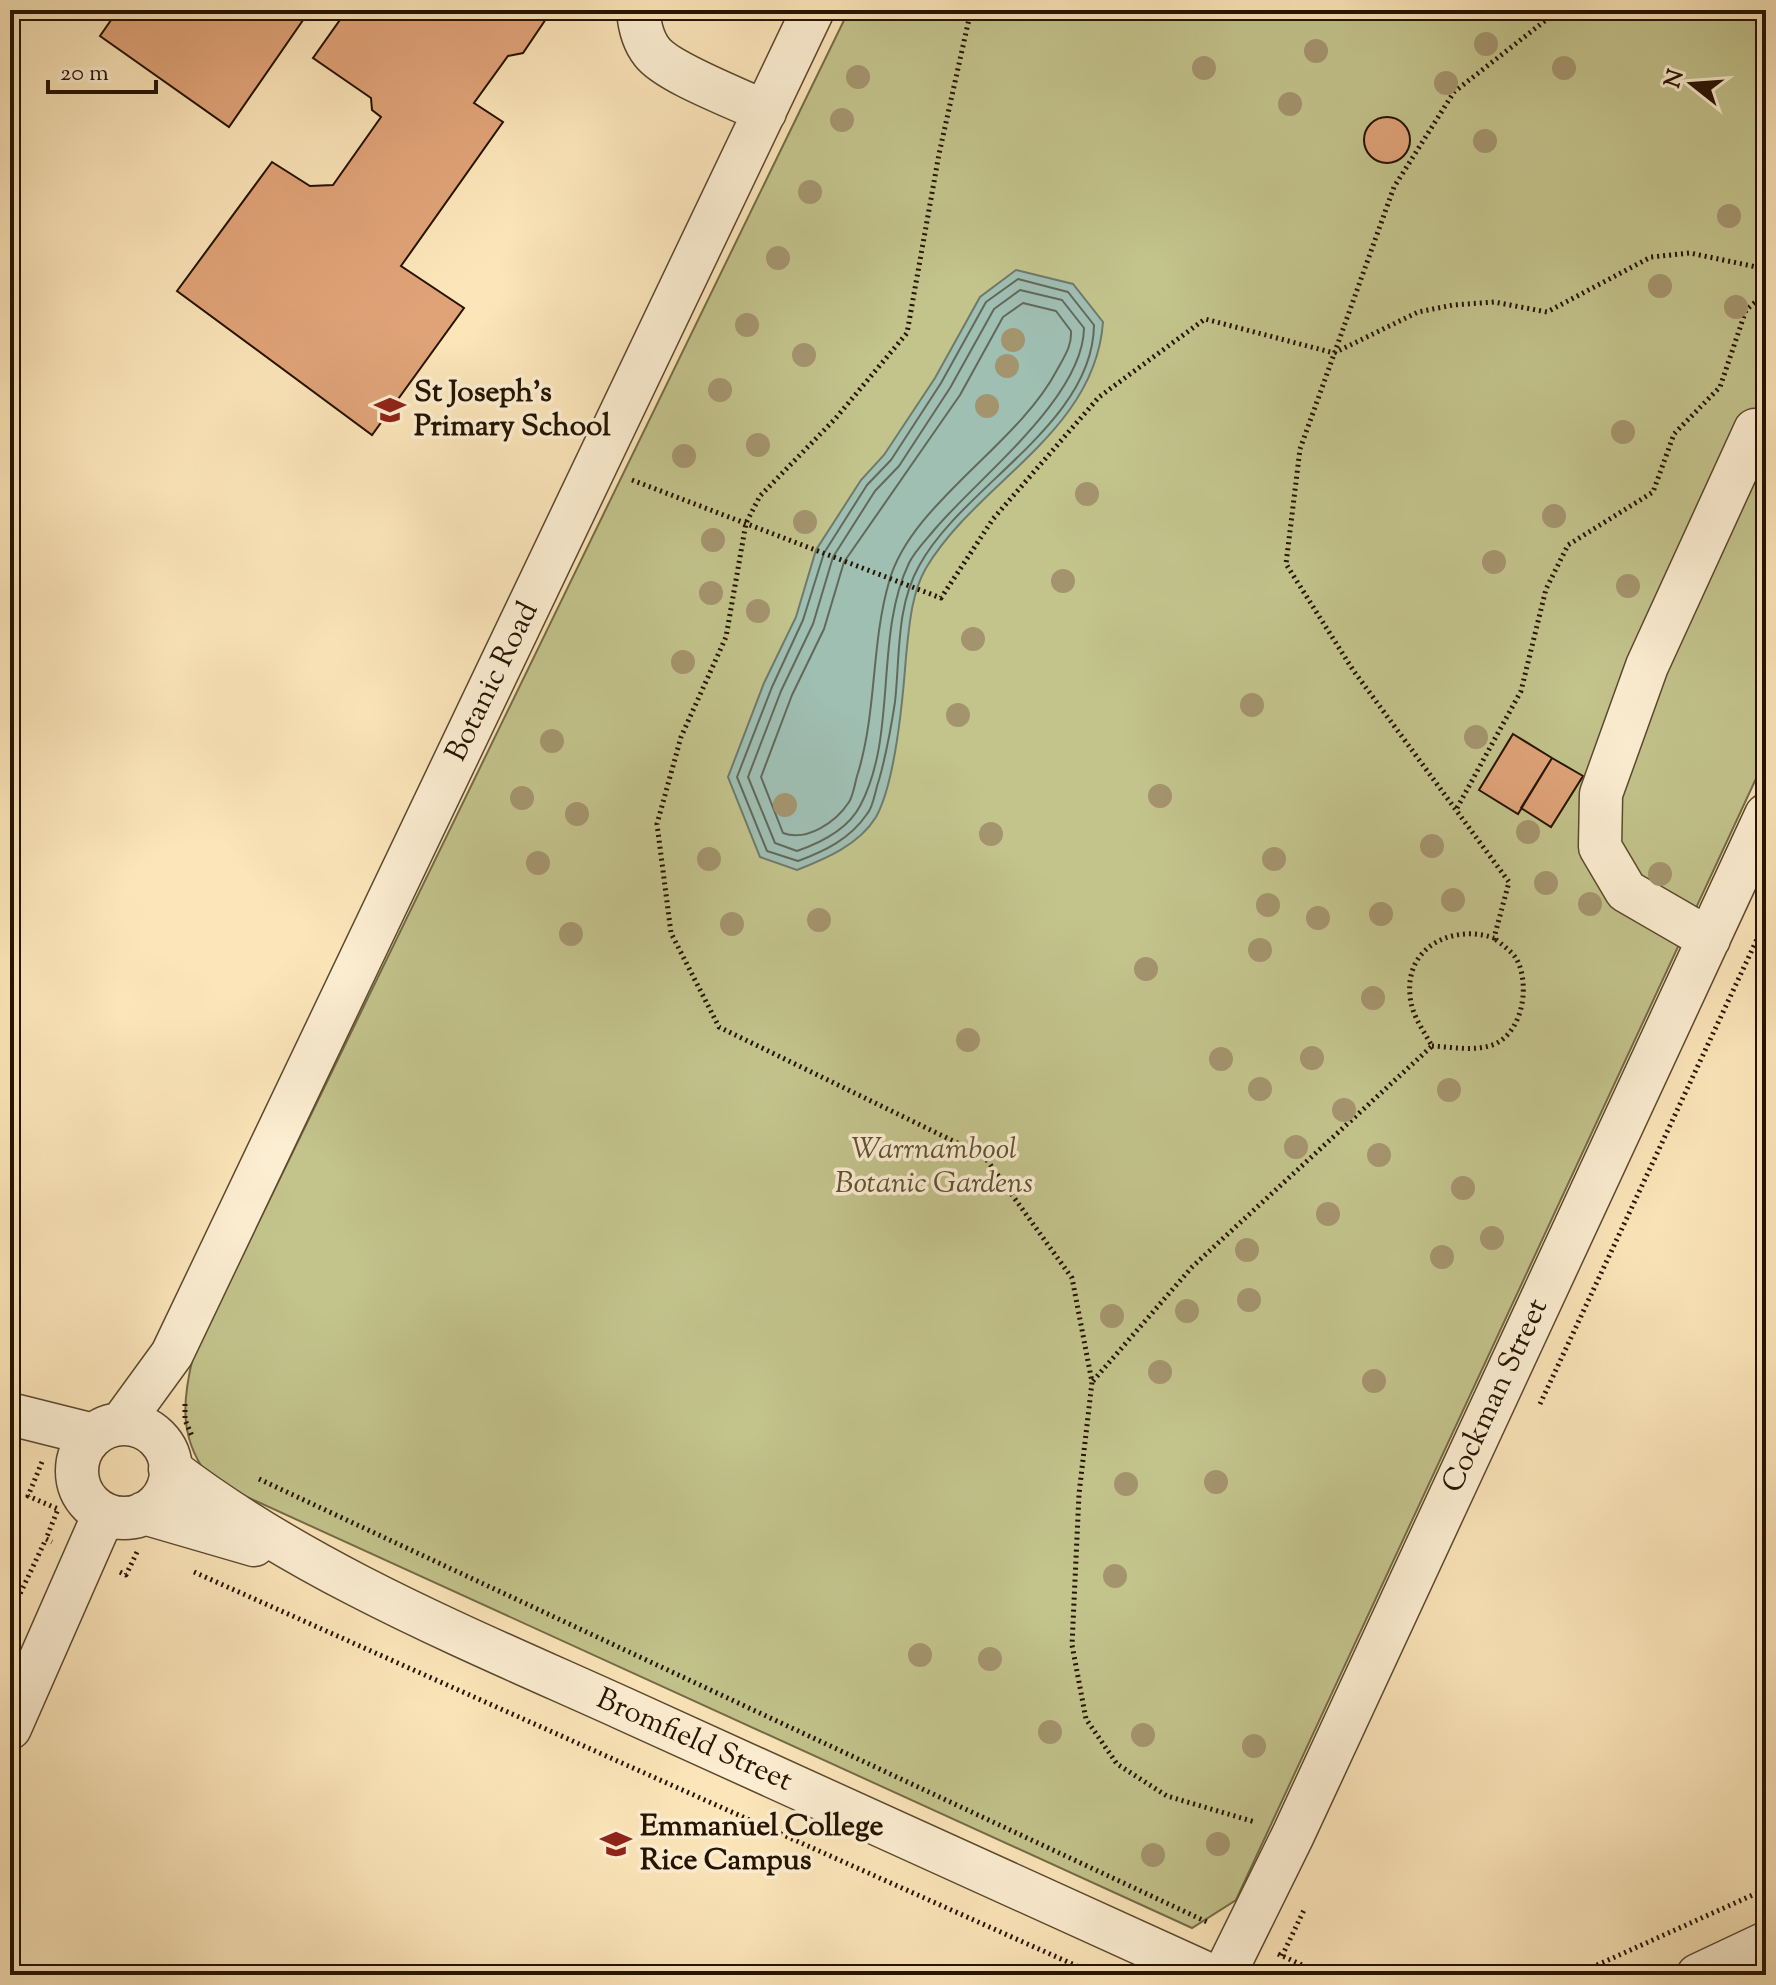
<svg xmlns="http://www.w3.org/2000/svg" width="1776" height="1985" viewBox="0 0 1776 1985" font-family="'Sorts Mill Goudy',serif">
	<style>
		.green { fill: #c3c38c; stroke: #746b46; stroke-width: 2 }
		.water { fill: #9fbfb3; stroke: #6f7a6b; stroke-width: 2 }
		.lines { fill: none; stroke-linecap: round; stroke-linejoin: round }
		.shore { stroke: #62695a; stroke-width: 2 }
		.building { fill: #e0a378; stroke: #261300; stroke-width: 2 }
		.minor-casing { stroke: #5b482e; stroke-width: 45 }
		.path { stroke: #261300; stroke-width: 5; stroke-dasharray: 2 4; stroke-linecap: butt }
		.minor { stroke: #fceed2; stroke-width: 42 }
		.tree { fill: #a4946e }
		.labels { text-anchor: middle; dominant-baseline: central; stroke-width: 7; stroke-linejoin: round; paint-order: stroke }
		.poi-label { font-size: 30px; font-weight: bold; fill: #261300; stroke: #fceed2; text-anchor: start }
		.street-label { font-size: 30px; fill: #261300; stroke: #fceed2 }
		.park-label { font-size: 30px; font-style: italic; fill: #5d5131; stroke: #fceed2 }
	</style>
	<rect width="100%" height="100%" fill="#fbe5b9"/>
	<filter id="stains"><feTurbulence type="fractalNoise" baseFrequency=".0025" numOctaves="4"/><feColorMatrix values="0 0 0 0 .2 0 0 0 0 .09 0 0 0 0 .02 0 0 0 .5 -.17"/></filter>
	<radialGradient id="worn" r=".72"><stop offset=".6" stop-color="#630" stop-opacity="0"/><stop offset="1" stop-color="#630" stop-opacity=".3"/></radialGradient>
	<path class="green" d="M849 10H1766V757L1236 1900 1192 1928 212 1481C180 1442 181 1406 193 1357Z"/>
	<path class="water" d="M1016 270 1073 284 1103 322C1095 433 978 481 926 568 911 594 909 628 906 657 903 697 895 783 876 817 859 845 825 859 797 870L760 857 728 777 764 683 796 617 816 550 861 480 884 455 935 378 980 297Z"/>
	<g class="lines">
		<path class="shore" d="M1018 279 1068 292 1094 325C1093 424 962 486 919 566 896 607 900 657 895 702 891 728 886 755 879 780 875 790 874 806 867 814 850 839 825 851 798 861L767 851 737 777 772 687 803 620 824 553 867 485 891 460 941 383 986 302Z
			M1020 290 1062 300 1084 328C1083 398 979 477 935 529 926 540 915 551 909 563 874 636 898 735 860 806 848 829 820 843 797 851L775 843 748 777 781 691 813 624 833 557 875 491 899 466 950 388 994 309Z
			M1023 303 1056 311 1071 331C1072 346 1064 357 1057 370 1018 445 910 504 889 582 871 644 877 710 858 773 855 781 854 794 849 802 836 822 807 842 783 833L761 777 792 695 824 629 844 562 960 395 1003 317Z"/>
	</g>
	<path class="building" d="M118 10H310L229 127 100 36Z
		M347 10H552L523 53 508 56 474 103 503 122 401 266 464 308 372 435 177 291 272 162 310 186 333 185 381 117 372 110 371 98 313 58Z
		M1364 140a23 23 0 1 1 46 0a23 23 0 1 1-46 0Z
		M1513 734 1552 758 1518 814 1479 790Z
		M1552 758 1583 776 1551 827 1521 808Z"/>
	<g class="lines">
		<defs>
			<path id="minor" d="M638 10C639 23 643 41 652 52 668 73 739 99 765 112
				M1709 939 1626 891 1600 847 1601 794 1647 666 1755 430
				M10 1414 94 1435
				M121 1424 172 1354 813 10
				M77 1471a47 47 0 1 1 94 0a47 47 0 1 1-94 0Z
				M170 1469C306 1573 467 1638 622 1708 818 1797 1014 1886 1210 1975
				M144 1513 254 1545
				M10 1728 104 1514
				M1224 1975 1293 1835 1766 815
				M1698 1975 1766 1943"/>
		</defs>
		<use href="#minor" class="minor-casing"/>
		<path class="path" d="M971 10 939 154 907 333 835 419 760 496 746 523 726 637 681 737 657 824 671 933 719 1027 984 1156 1072 1278 1092 1382 1079 1494 1072 1645 1086 1719 1117 1764 1167 1796 1255 1822
			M632 480 941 598 993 519 1099 397 1205 319 1334 353 1418 312 1453 305 1494 302 1547 312 1651 257 1690 253 1766 269
			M1457 808 1521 691 1546 589 1568 545 1653 492 1674 434 1720 387 1746 310 1766 293
			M1432 1046C1452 1047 1476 1052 1495 1044 1523 1031 1530 985 1517 960 1513 952 1501 944 1494 938
			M1093 1381 1192 1267 1432 1046C1423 1030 1411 1014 1410 995 1405 946 1454 924 1494 938L1509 882 1353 670 1286 564 1300 449 1394 187 1454 92 1546 20 1569 10
			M185 1404V1420L192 1436
			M1540 1404 1766 920
			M42 1462 28 1496 58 1509 46 1539 52 1542
			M259 1479 1207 1922
			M120 1572 126 1575 138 1550
			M194 1572 1097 1975
			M10 1615 46 1539
			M1278 1954 1324 1975
			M1282 1956 1304 1910
			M1575 1975 1766 1889"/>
		<use href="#minor" class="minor"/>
	</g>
	<g class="tree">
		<circle cx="1486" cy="44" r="12"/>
		<circle cx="1316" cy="51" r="12"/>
		<circle cx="1204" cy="68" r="12"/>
		<circle cx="1564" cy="68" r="12"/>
		<circle cx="858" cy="77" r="12"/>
		<circle cx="1446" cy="83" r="12"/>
		<circle cx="1290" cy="104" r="12"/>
		<circle cx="842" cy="120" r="12"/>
		<circle cx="1485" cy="141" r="12"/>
		<circle cx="810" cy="192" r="12"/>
		<circle cx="1729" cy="216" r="12"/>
		<circle cx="778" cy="258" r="12"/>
		<circle cx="1660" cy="286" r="12"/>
		<circle cx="1736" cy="307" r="12"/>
		<circle cx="747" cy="325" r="12"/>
		<circle cx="1013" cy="340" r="12"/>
		<circle cx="804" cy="355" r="12"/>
		<circle cx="1007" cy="366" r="12"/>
		<circle cx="720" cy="390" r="12"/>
		<circle cx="987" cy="406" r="12"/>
		<circle cx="1623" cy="432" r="12"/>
		<circle cx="758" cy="445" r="12"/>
		<circle cx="684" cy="456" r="12"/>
		<circle cx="1087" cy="494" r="12"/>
		<circle cx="1554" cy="516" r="12"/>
		<circle cx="805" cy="522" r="12"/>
		<circle cx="713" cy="540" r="12"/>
		<circle cx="1494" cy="562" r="12"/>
		<circle cx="1063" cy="581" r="12"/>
		<circle cx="1628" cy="586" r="12"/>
		<circle cx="711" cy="593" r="12"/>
		<circle cx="758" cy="611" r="12"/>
		<circle cx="973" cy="639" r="12"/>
		<circle cx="683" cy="662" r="12"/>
		<circle cx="1252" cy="705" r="12"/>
		<circle cx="958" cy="715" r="12"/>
		<circle cx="1476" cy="737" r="12"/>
		<circle cx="552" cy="741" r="12"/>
		<circle cx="1160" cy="796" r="12"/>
		<circle cx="522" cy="798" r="12"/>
		<circle cx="785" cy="805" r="12"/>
		<circle cx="577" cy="814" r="12"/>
		<circle cx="1528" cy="832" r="12"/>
		<circle cx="991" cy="834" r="12"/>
		<circle cx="1432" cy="846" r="12"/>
		<circle cx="709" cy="859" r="12"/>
		<circle cx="1274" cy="859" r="12"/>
		<circle cx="538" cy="863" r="12"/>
		<circle cx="1660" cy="874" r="12"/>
		<circle cx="1546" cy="883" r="12"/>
		<circle cx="1453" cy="900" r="12"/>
		<circle cx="1590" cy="904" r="12"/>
		<circle cx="1268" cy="905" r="12"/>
		<circle cx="1381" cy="914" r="12"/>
		<circle cx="1318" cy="918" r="12"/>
		<circle cx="819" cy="920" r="12"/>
		<circle cx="732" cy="924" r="12"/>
		<circle cx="571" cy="934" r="12"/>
		<circle cx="1260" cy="950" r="12"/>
		<circle cx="1146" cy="969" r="12"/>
		<circle cx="1373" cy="998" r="12"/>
		<circle cx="968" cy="1040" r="12"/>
		<circle cx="1312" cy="1058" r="12"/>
		<circle cx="1221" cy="1059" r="12"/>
		<circle cx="1260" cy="1089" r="12"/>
		<circle cx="1449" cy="1090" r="12"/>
		<circle cx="1344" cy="1110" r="12"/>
		<circle cx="1296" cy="1147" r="12"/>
		<circle cx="1379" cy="1155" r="12"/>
		<circle cx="1463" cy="1188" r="12"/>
		<circle cx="1328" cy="1214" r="12"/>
		<circle cx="1492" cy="1238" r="12"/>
		<circle cx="1247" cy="1250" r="12"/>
		<circle cx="1442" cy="1257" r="12"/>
		<circle cx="1249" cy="1300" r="12"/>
		<circle cx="1187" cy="1311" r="12"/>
		<circle cx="1112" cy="1316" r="12"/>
		<circle cx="1160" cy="1372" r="12"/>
		<circle cx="1374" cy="1381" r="12"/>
		<circle cx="1216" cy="1482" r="12"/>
		<circle cx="1126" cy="1484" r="12"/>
		<circle cx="1115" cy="1576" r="12"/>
		<circle cx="920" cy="1655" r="12"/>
		<circle cx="990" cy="1659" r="12"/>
		<circle cx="1050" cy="1732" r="12"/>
		<circle cx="1143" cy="1735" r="12"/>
		<circle cx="1254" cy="1746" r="12"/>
		<circle cx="1218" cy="1844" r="12"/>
		<circle cx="1153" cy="1855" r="12"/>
	</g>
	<defs>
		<symbol id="school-bare" viewBox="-9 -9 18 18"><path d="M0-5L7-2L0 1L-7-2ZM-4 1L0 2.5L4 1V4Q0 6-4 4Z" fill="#8f2418" stroke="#fceed2" stroke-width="2.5" paint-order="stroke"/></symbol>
	</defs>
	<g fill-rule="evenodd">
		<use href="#school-bare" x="368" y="388" width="44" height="44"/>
		<use href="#school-bare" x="594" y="1822" width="44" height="44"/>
	</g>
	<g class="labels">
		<g class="poi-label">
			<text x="414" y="393">St Joseph's<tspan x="414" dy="34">Primary School</tspan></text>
			<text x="640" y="1827">Emmanuel College<tspan x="640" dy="34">Rice Campus</tspan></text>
		</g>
		<g class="street-label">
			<text transform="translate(493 682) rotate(-64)">Botanic Road</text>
			<text transform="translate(1496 1396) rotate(-65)">Cockman Street</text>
			<text transform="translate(694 1741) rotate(24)">Bromfield Street</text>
		</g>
		<g class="park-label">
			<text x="934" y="1150">Warrnambool<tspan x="934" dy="34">Botanic Gardens</tspan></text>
		</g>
	</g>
	<rect width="1776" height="1985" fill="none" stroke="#fbe5b9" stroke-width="40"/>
	<rect x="12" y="12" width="1752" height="1961" fill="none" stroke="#261300" stroke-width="4"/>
	<rect x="20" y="20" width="1736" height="1945" fill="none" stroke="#261300" stroke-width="2"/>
	<g transform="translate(1692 84) rotate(287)" stroke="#fceed2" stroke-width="6" paint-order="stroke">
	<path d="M0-6L14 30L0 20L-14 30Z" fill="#261300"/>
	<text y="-12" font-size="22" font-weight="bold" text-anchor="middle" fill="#261300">N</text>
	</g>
	<path d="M48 80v12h108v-12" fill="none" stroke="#261300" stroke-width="4"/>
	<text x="60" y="80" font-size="24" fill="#261300" stroke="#fceed2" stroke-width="6" paint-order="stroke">20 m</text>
	<rect width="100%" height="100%" filter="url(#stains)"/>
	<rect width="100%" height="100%" fill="url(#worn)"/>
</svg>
